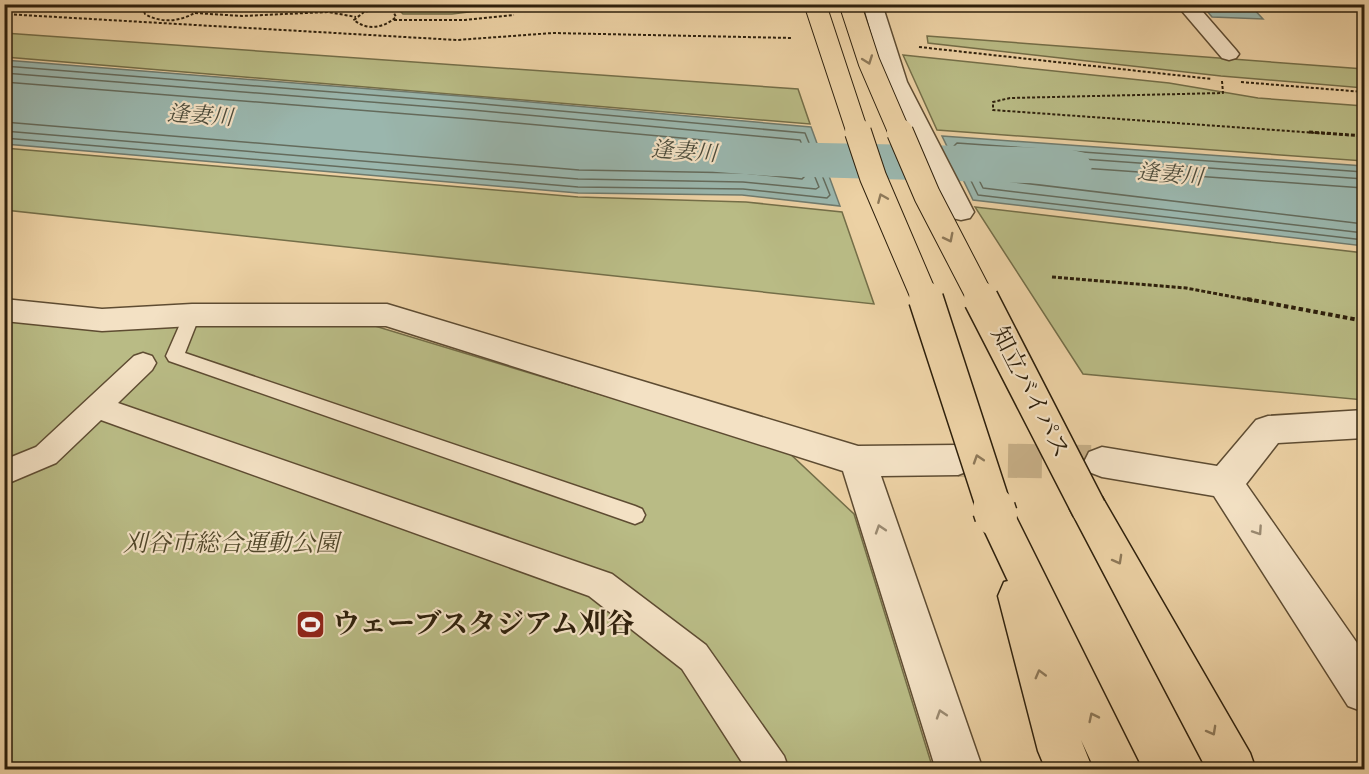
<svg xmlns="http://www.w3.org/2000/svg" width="1369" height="774" viewBox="0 0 1369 774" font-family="Vollkorn,'Noto Serif JP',serif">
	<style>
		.green { fill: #b9bb85; stroke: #746e48; stroke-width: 1.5 }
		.water { fill: #9ab6ad; stroke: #6f7a6d; stroke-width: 1.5 }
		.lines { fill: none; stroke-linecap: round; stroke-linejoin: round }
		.shore { stroke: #646b5c; stroke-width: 1.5 }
		.river { fill: #9ab6ad; fill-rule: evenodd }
		.minor-tunnel { stroke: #c6ae86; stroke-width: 34; stroke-dasharray: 34 16; stroke-linecap: butt }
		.service-casing { stroke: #5e4c32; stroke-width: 3 }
		.pedestrian-casing { stroke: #5e4c32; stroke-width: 3 }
		.minor-casing { stroke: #5e4c32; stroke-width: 3 }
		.trunk-casing { stroke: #2e200c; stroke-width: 3 }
		.path-far2 { stroke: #2e200c; stroke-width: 2; stroke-dasharray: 3 2; stroke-linecap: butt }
		.path-far1 { stroke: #2e200c; stroke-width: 3; stroke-dasharray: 4 2; stroke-linecap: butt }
		.path { stroke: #2e200c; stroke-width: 4; stroke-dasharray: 4.5 3; stroke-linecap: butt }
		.service { fill: #f3e1c4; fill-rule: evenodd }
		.pedestrian { fill: #f3e1c4; fill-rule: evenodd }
		.minor { fill: #f3e1c4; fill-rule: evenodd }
		.trunk { fill: #ecd1a4; fill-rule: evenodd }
		.trunk-bridge-far3-casing { stroke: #2e200c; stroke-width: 23; stroke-linecap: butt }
		.trunk-bridge-far2-casing { stroke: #2e200c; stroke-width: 28; stroke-linecap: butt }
		.trunk-bridge-far1-casing { stroke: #2e200c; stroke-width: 37; stroke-linecap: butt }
		.trunk-bridge-casing { stroke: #2e200c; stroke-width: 45; stroke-linecap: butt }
		.trunk-bridge-far3 { stroke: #ecd1a4; stroke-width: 21 }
		.trunk-bridge-far2 { stroke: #ecd1a4; stroke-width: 26 }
		.trunk-bridge-far1 { stroke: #ecd1a4; stroke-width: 34 }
		.trunk-bridge { stroke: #ecd1a4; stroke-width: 42 }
		.oneway { stroke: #8d7858 }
		.oneway2 { stroke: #9a8a71 }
		.labels { text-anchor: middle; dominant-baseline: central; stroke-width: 4.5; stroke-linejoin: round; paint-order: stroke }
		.far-water-label { font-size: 22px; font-style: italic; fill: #4e4d3c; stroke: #f3e1c4 }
		.street-label { font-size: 24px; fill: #2e200c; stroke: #f3e1c4 }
		.park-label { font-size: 24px; font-style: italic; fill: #51472a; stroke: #f3e1c4 }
		.near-poi-label { font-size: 28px; font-weight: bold; fill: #2e200c; stroke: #f3e1c4; text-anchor: start }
	</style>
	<rect width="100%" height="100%" fill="#ecd1a4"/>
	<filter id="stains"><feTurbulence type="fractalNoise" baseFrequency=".00333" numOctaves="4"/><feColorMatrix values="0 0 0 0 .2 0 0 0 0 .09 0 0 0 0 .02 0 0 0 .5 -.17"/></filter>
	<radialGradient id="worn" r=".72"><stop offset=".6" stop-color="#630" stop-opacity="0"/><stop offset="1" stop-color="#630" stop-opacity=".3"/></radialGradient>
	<path class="green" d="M575 5 511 7 452 14H403L397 8 380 6 361 9 312 5Z
		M4 33 798 89 810 124 5 57Z
		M927 36 1364 69V88L1221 76 928 43Z
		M903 55 1169 83 1258 98 1364 106V161L937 130Z
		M4 148 578 197 746 202 842 212 874 304 5 210Z
		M975 207 1364 253V400L1083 374Z
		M5 309 375 326 787 451 854 514 933 769 5 770Z"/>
	<path class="water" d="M1202 5H1250L1263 19 1212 17Z
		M1254 5H1364V11Z
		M4 60 473 97 811 127 840 206 742 195 578 193 5 144Z
		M942 136 1364 166V246L973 200Z"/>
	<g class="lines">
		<path class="shore" d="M4 66 472 103 805 133 830 195 827 198 743 189 578 187 4 138
			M4 73 472 110 800 140 819 187 816 189 743 182 578 179 4 131
			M4 82 471 119 793 148 805 176 802 179 744 173 579 170 4 122
			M1364 172 957 143 954 146 978 195 1364 240
			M1364 179 970 151 966 154 983 188 1364 233
			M1364 188 984 161 981 164 990 179 1364 224"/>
		<path class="river" d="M717 138 771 142 1064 148 1085 153 1093 166 1085 179 1064 184 771 176 717 172 696 167 688 155 696 143Z"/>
		<path class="minor-tunnel" d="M958 460 1091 462"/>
		<defs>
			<path id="service" d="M192 309 198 311 200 315 185 353 635 506 642 509 645 515 642 521 635 524 169 361 166 356 184 315 186 311Z"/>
			<path id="pedestrian" d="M143 353 152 356 156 363 152 370 118 403 612 574 706 645 784 756 789 770H747L682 669 589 596 101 420 56 463 4 485V460L36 447 134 356Z"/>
			<path id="minor" d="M863 4H882L907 82 974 212 970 218 961 220 952 218 948 212 885 82Z
				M1176 4H1196L1236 50 1239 54 1236 58 1229 60 1222 58Z
				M4 299 102 309 192 304H387L858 446 958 445 971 450 976 460 971 470 958 475 881 476 983 770H936L843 471 386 326H192L102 331 4 321Z
				M1364 410V438L1278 443 1246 484 1364 653V712L1348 706 1214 496 1102 477 1089 472 1084 462 1089 452 1102 447 1217 466 1256 420 1268 416Z"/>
			<path id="trunk" d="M1089 493 1102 497 1250 753 1256 770H1207L1070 509 1076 497Z
				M996 499 1009 503 1142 770H1095L1081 740 1093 770H1046L1038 751 998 596 1004 582 1008 581 977 515 983 503Z"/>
		</defs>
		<use href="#service" class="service-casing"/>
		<use href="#pedestrian" class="pedestrian-casing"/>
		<use href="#minor" class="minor-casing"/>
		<use href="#trunk" class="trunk-casing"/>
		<path class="path-far2" d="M150 4 144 11 145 14C165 26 190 20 206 4
			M376 9 393 11 396 17C384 28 367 31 354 20L364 12Z
			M195 13 242 16 328 12 356 17
			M4 14 457 40 553 33 792 38
			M394 20H465L514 15
			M919 47 1212 79
			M1222 81 1223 93 1010 98 993 102V110L1331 134
			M1241 82 1364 92"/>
		<path class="path-far1" d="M1309 132 1364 136
			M1052 277 1186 288 1255 301"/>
		<path class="path" d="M1247 299 1364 321"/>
		<use href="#service" class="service"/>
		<use href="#pedestrian" class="pedestrian"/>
		<use href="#minor" class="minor"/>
		<use href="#trunk" class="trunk"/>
		<defs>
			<path id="trunk-bridge-far3" d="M815 4 858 134
				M850 4 869 62 900 134"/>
			<path id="trunk-bridge-far2" d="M858 132 873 177 926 301
				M900 132 927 195 982 301"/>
			<path id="trunk-bridge-far1" d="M926 299 995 511
				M981 299 1089 509"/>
			<path id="trunk-bridge" d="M994 509 996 515"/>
		</defs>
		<use href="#trunk-bridge-far3" class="trunk-bridge-far3-casing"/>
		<use href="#trunk-bridge-far2" class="trunk-bridge-far2-casing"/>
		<use href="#trunk-bridge-far1" class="trunk-bridge-far1-casing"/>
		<use href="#trunk-bridge" class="trunk-bridge-casing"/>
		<use href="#trunk-bridge-far3" class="trunk-bridge-far3"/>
		<use href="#trunk-bridge-far2" class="trunk-bridge-far2"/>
		<use href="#trunk-bridge-far1" class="trunk-bridge-far1"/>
		<use href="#trunk-bridge" class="trunk-bridge"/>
	</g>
	<defs><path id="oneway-chevron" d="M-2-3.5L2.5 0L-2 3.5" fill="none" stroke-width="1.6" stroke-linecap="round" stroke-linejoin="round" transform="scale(1.5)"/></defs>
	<g class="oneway">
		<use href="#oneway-chevron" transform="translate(868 60) rotate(70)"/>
		<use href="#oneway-chevron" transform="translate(882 198) rotate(-113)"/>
		<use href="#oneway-chevron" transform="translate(949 238) rotate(63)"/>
		<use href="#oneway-chevron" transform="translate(978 459) rotate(-108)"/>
		<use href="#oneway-chevron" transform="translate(1118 560) rotate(61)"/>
		<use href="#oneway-chevron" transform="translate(1040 674) rotate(-105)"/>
		<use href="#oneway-chevron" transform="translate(1093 717) rotate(-116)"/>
		<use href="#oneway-chevron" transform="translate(1212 731) rotate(61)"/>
	</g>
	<g class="oneway2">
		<use href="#oneway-chevron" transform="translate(880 529) rotate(-108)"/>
		<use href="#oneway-chevron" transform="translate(1258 531) rotate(56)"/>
		<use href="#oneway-chevron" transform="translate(941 714) rotate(-108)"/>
	</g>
	<defs>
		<symbol id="stadium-square" viewBox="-11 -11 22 22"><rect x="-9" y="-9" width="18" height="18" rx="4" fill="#8f2418" stroke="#f3e1c4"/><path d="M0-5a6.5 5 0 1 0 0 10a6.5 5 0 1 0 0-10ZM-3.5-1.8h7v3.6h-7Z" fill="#fff"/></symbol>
	</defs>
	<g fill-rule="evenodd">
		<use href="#stadium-square" x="294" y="608" width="33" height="33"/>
	</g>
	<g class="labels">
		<g class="far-water-label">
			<text transform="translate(200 117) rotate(4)">逢妻川</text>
			<text transform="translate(684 153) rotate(4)">逢妻川</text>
			<text transform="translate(1170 176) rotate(5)">逢妻川</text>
		</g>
		<g class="street-label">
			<text transform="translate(1029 393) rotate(63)">知立バイパス</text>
		</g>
		<g class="park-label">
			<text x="231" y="545">刈谷市総合運動公園</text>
		</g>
		<g class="near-poi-label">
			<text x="332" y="625">ウェーブスタジアム刈谷</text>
		</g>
	</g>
	<rect width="1369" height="774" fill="none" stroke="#ecd1a4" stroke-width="24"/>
	<rect x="6" y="6" width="1357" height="762" fill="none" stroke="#2e200c" stroke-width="3"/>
	<rect x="12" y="12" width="1345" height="750" fill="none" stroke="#2e200c" stroke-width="1.5"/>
	<rect width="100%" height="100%" filter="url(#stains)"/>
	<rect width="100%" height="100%" fill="url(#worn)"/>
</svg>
